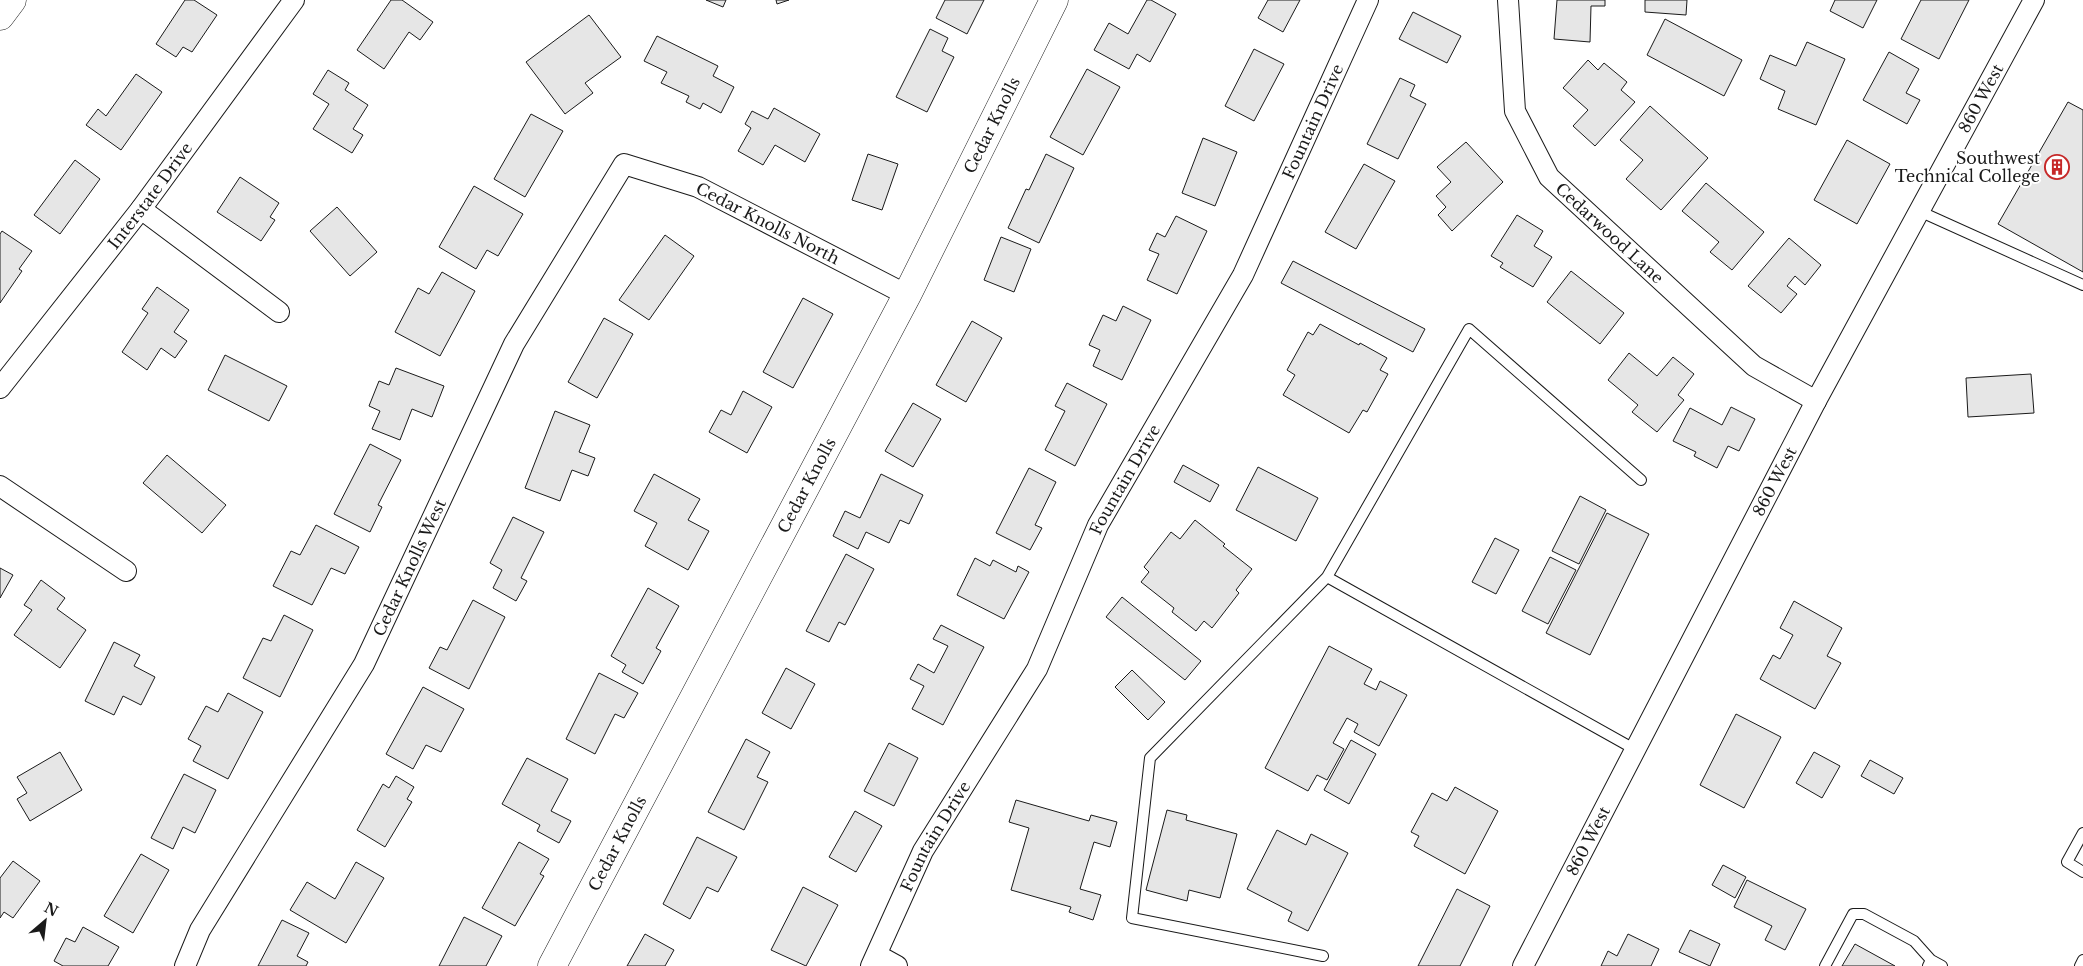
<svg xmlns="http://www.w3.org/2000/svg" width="2083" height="966" viewBox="0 0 2083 966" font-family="'Libre Baskerville',serif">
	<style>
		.building { fill: #e6e6e6; stroke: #1a1a1a }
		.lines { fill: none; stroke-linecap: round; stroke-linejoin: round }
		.lane-casing { stroke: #1a1a1a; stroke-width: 12 }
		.street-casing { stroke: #1a1a1a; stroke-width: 22 }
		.secondary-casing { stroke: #1a1a1a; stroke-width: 29 }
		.highway-casing { stroke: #1a1a1a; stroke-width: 29 }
		.lane { stroke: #fff; stroke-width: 10 }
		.street { stroke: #fff; stroke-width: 20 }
		.secondary { stroke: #fff; stroke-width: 28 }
		.highway { stroke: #fff; stroke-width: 28 }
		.labels { text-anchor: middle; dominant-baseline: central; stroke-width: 4; stroke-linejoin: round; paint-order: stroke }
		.street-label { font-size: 16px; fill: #1a1a1a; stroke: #fff }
		.poi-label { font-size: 16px; fill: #1a1a1a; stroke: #fff; text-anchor: end }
	</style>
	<rect width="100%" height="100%" fill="#fff"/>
	<path class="building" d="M185 0H194L217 15 192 52 183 47 176 57 156 44Z
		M391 0H402L433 22 420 40 409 32 384 69 357 50Z
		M706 0H726L723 7Z
		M776 0H789L777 4Z
		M945 0H984L967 34 936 18Z
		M1147 0H1151L1176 14 1150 62 1137 54 1129 69 1094 50 1109 23 1128 34Z
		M1268 0H1300L1283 32 1258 18Z
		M1557 0H1605V6H1591L1590 42 1554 39Z
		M1645 0H1687L1686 15 1645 12Z
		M1835 0H1877L1863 28 1830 11Z
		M1921 0H1969L1939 59 1901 39Z
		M1413 12 1461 36 1447 63 1399 39Z
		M589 15 621 57 585 83 593 93 565 114 526 62Z
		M1665 19 1742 60 1724 96 1647 55Z
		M930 29 948 38 942 51 954 57 927 112 896 97Z
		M657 36 718 66 713 76 734 87 721 113 703 103 700 109 686 102 689 96 661 83 667 72 644 61Z
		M1807 42 1845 59 1816 125 1778 109 1785 91 1760 79 1770 55 1796 66Z
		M1254 49 1284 64 1254 121 1225 106Z
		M1889 52 1919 69 1906 93 1920 100 1907 124 1863 100Z
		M1588 60 1598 70 1604 63 1627 82 1621 90 1635 102 1595 146 1573 126 1588 110 1563 88Z
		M1087 69 1120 87 1083 155 1050 137Z
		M328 70 349 83 345 90 368 105 353 129 363 135 352 153 313 129 329 104 313 94Z
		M136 74 162 92 121 150 86 125 98 109 106 116Z
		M1400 78 1415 85 1410 96 1426 104 1398 159 1367 144Z
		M2068 102 2083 110V272L1998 224Z
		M1650 106 1708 158 1661 210 1626 179 1643 160 1620 140Z
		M774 108 820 134 805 162 775 145 763 165 738 151 751 128 745 124 752 111 768 119Z
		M531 114 563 131 525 197 494 179Z
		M1203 138 1237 152 1215 206 1182 193Z
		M1847 140 1890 164 1857 224 1814 200Z
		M1466 142 1503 182 1452 231 1438 215 1446 207 1436 196 1451 182 1437 167Z
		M868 154 898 164 882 210 852 200Z
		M1046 154 1074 168 1039 243 1008 228 1026 189 1029 190Z
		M75 160 100 179 60 234 34 215Z
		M1364 164 1395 181 1356 249 1325 232Z
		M240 177 279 203 270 217 275 220 261 241 217 212Z
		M1706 183 1764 232 1732 270 1710 252 1719 242 1682 211Z
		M474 186 523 214 498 256 487 250 476 269 439 247Z
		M337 207 377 252 350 276 310 231Z
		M1517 215 1543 231 1534 246 1552 257 1533 287 1500 267 1503 263 1491 256Z
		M1176 216 1207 231 1177 294 1147 280 1159 254 1149 250 1157 233 1165 237Z
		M2 231 32 251 19 269 22 271 0 303V234Z
		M665 235 694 256 649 320 619 300Z
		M1001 237 1031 249 1014 292 984 280Z
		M1789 238 1821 265 1805 285 1795 276 1787 286 1797 294 1781 313 1748 286Z
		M1293 261 1425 329 1413 352 1281 283Z
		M1571 271 1624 313 1600 344 1547 302Z
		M442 272 475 291 440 356 395 332 418 288 429 294Z
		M157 287 189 310 174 332 187 341 175 358 161 348 147 370 122 352 148 313 142 309Z
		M803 298 833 314 793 388 763 372Z
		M1123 306 1151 320 1122 380 1093 366 1100 350 1089 345 1103 315 1116 321Z
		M604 318 633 334 597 398 568 382Z
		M972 321 1002 338 966 402 936 385Z
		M1320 324 1359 345 1360 343 1387 358 1380 370 1388 374 1367 412 1363 410 1349 433 1283 395 1295 375 1287 370 1308 332 1313 335Z
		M1629 353 1657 376 1673 357 1694 374 1678 395 1684 400 1657 432 1632 412 1638 405 1608 380Z
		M225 355 287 386 269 421 208 390Z
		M396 368 444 386 432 417 412 409 400 440 372 429 380 411 369 406 379 381 389 385Z
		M2031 374 2034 413 1968 417 1966 378Z
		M1067 383 1107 404 1075 466 1045 450 1065 411 1055 406Z
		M743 391 772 407 747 453 709 432 721 410 731 415Z
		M913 403 941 419 913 467 885 451Z
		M1731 407 1755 419 1739 451 1728 446 1717 468 1694 456 1696 452 1673 441 1690 408 1722 425Z
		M555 411 590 425 579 452 595 458 588 476 572 470 560 501 525 488Z
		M370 444 401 460 378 505 382 507 370 532 334 514Z
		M167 455 226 505 202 533 143 483Z
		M1183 465 1219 485 1210 502 1174 482Z
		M1258 467 1318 498 1296 541 1236 510Z
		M1029 468 1056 482 1035 525 1042 528 1030 550 996 533Z
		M654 474 700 499 688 520 709 531 688 570 645 546 657 523 634 511Z
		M881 474 923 495 909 524 900 520 889 543 866 532 858 549 833 536 845 511 860 518Z
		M1580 496 1606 510 1579 564 1552 551Z
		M1607 513 1649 534 1590 655 1546 633Z
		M513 517 544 532 521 578 527 581 516 601 493 588 502 570 490 563Z
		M1195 520 1225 544 1223 546 1252 569 1236 590 1239 593 1212 628 1204 621 1196 631 1172 612 1174 608 1141 582 1149 572 1144 567 1171 532 1180 539Z
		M316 525 359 547 345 574 331 568 312 605 273 586 291 551 300 555Z
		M1495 538 1519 550 1496 594 1472 582Z
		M846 554 874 569 845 625 839 622 829 642 806 631Z
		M1550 557 1576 570 1548 624 1522 611Z
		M975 558 990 566 993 560 1016 572 1018 566 1029 572 1004 619 957 595Z
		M0 568 13 575 0 598Z
		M41 580 65 598 57 609 86 630 60 668 14 635 32 610 24 605Z
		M648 588 679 606 656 648 661 651 643 684 622 672 626 665 611 656Z
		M1122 597 1201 661 1185 680 1106 617Z
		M473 600 505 617 469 689 429 668 440 647 447 650Z
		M1794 601 1842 628 1827 656 1841 663 1815 709 1760 679 1773 655 1780 659 1793 635 1780 628Z
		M284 615 313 630 280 697 243 678 263 638 271 641Z
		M941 625 984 647 943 725 912 709 924 686 910 679 918 664 934 673 948 646 933 639Z
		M114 642 140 655 134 666 155 677 141 705 123 696 114 715 85 701Z
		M1329 646 1372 669 1364 684 1376 690 1380 681 1407 695 1379 746 1354 732 1358 724 1347 718 1333 743 1344 749 1327 780 1317 775 1308 791 1265 768Z
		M786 668 815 684 791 729 762 713Z
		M1132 670 1165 702 1148 720 1115 687Z
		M599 673 638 693 624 718 615 714 595 754 566 739Z
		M423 687 464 709 441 752 426 745 413 769 386 754Z
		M228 693 263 712 228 779 193 761 201 746 188 739 206 706 218 712Z
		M1736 714 1781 737 1744 808 1700 785Z
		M746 739 770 752 757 777 768 782 744 830 708 812Z
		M1351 740 1376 754 1349 804 1324 790Z
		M889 743 918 758 894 806 864 791Z
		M60 752 82 790 30 821 17 799 27 793 17 777Z
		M1814 752 1840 766 1822 798 1796 783Z
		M527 758 568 779 551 811 571 821 559 843 537 831 540 825 502 804Z
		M1870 760 1903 778 1894 794 1861 776Z
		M184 774 216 790 195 833 183 827 173 849 151 838Z
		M396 776 414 787 407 799 412 802 385 847 357 830 383 784 389 788Z
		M1455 787 1498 811 1465 874 1414 846 1419 836 1411 832 1432 793 1447 801Z
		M1016 800 1089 821 1091 815 1117 822 1110 847 1094 842 1080 889 1101 895 1093 920 1069 912 1071 907 1011 890 1029 828 1009 822Z
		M1167 810 1187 815 1186 820 1237 834 1220 898 1189 890 1187 901 1146 890Z
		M855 811 882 826 856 872 829 857Z
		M1277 830 1306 845 1311 834 1348 853 1308 931 1288 921 1292 912 1247 889Z
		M697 837 737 857 718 892 707 887 690 919 663 904Z
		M519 842 549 859 540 874 544 876 515 926 482 908Z
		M141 854 169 870 133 933 104 916Z
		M13 861 40 881 13 918 4 912 0 918V878Z
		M356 862 384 878 346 943 290 910 307 882 335 899Z
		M1723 865 1746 877 1735 898 1712 885Z
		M1747 880 1806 909 1785 950 1765 940 1772 926 1734 907Z
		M803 887 838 905 806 966 771 950Z
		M1457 889 1490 906 1460 966H1418Z
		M464 917 502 936 486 966H439Z
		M282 920 309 933 297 956 308 962 306 966H258Z
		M83 927 119 947 108 966H63L54 961 66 938 75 942Z
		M1690 930 1720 944 1710 966 1679 952Z
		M645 934 674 950 665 966H627Z
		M1628 934 1659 949 1651 966H1601L1608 951 1617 956Z
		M1855 944 1895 966H1842Z"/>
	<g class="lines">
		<defs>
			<path id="lane" d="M1919 211 2083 285
				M1327 577 1636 750
				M2083 833 2067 862 2083 872
				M1323 956 1132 918 1150 758 1327 577 1469 329 1641 480
				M1825 966 1853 914H1864L1914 941 1931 960
				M1928 966 1931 960 1942 966
				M2080 966 2083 960"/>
			<g id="street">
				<path id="s1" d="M1508 0 1515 111 1549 177 1754 366 1816 401"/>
				<path d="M141 209 279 312"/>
				<path id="s2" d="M0 388 141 209 294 0"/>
				<path d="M0 486 126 571"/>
				<path d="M877 955 897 966"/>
				<path id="s3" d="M185 966 200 930 364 664 514 344 624 164 698 187 907 295"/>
				<path id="s4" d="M871 966 923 851 1037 669 1098 525 1243 275 1368 0"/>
				<path id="s5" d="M1523 966 1816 401 2034 0"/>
			</g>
			<g id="secondary">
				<path id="s6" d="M552 966 907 295 1054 0"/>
			</g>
			<path id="highway" d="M0 16 12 0"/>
		</defs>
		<use href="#lane" class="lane-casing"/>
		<use href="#street" class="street-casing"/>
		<use href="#secondary" class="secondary-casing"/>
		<use href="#highway" class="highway-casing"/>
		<use href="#lane" class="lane"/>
		<use href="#street" class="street"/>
		<use href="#secondary" class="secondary"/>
		<use href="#highway" class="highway"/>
	</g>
	<defs>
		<symbol id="building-ring" viewBox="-11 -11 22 22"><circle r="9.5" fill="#fff" stroke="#c62828" stroke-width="1.5"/><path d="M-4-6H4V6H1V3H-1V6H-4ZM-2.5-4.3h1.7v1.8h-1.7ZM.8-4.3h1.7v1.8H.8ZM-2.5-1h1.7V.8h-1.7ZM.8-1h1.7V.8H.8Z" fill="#c62828"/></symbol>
	</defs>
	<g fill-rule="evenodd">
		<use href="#building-ring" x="2043" y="153" width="28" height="28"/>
	</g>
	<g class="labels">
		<g class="street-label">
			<text stroke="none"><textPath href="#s5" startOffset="981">860 West</textPath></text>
			<text stroke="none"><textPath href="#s4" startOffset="955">Fountain Drive</textPath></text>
			<text stroke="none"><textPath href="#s6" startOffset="949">Cedar Knolls</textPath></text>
			<text stroke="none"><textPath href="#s2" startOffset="244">Interstate Drive</textPath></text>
			<text stroke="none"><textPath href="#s3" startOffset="1072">Cedar Knolls North</textPath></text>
			<text stroke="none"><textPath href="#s1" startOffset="268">Cedarwood Lane</textPath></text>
			<text stroke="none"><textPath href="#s4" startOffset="550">Fountain Drive</textPath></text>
			<text stroke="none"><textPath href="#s5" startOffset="546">860 West</textPath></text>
			<text stroke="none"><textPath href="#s6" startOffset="544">Cedar Knolls</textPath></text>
			<text stroke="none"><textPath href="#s3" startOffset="458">Cedar Knolls West</textPath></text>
			<text stroke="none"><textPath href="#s4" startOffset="145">Fountain Drive</textPath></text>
			<text stroke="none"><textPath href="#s5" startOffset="141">860 West</textPath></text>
			<text stroke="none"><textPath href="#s6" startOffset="139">Cedar Knolls</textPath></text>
		</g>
		<g class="poi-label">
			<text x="2040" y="158">Southwest<tspan x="2040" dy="18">Technical College</tspan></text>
		</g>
	</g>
	<g transform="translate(45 921) rotate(28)" stroke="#ffffff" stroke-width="4" paint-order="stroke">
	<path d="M0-4L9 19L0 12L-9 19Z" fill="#1a1a1a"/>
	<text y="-8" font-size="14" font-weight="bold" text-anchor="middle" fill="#1a1a1a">N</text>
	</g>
</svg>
